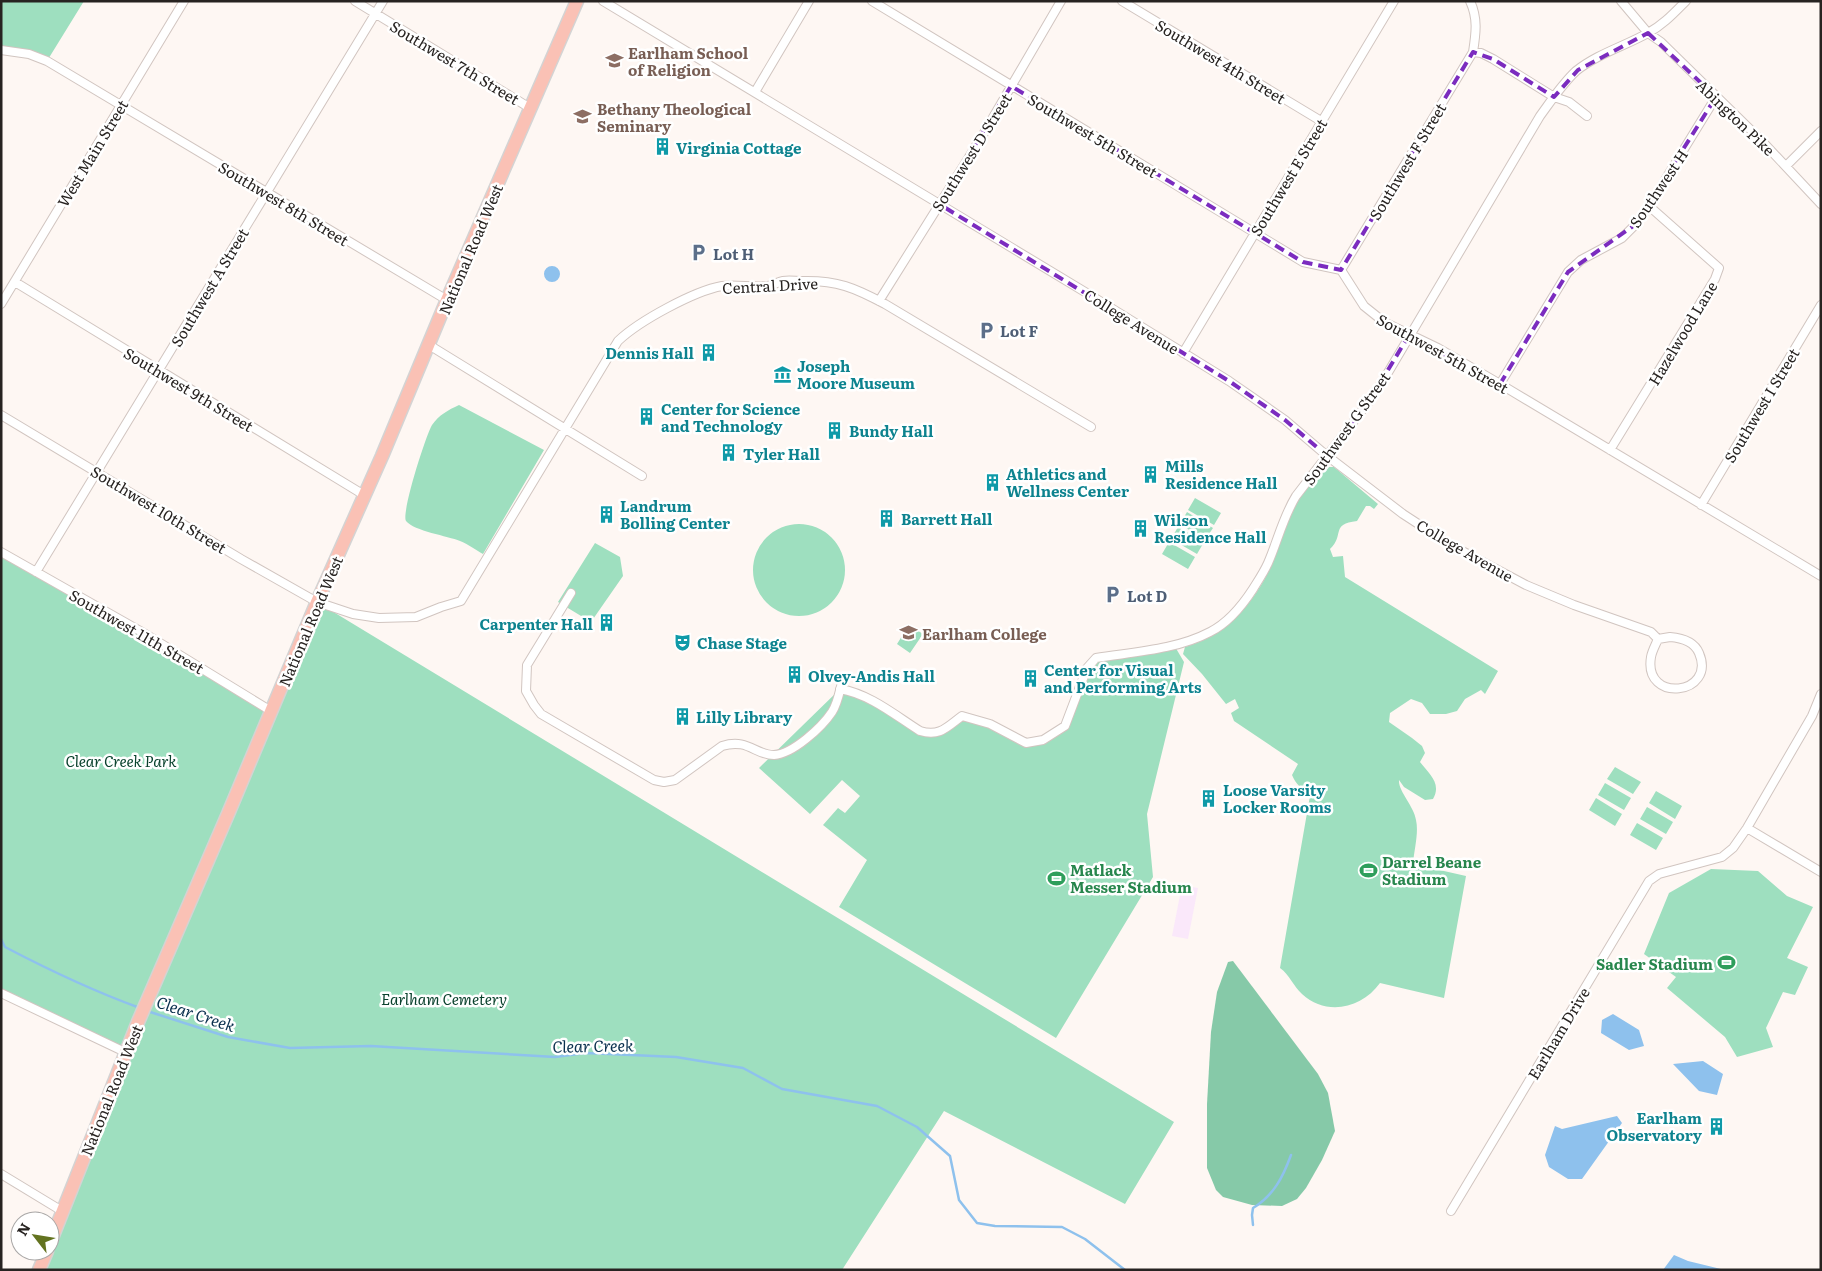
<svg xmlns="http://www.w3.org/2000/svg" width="1822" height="1271" viewBox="0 0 1822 1271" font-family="Literata,serif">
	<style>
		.industrial { fill: #fae8fa }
		.green { fill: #9edfbf }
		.forest { fill: #86c9a8 }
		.water { fill: #8ec1ed }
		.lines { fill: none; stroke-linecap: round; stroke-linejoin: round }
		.stream { stroke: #8ec1ed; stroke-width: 2.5 }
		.minor-casing { stroke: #d1c5c0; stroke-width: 10 }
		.primary-casing { stroke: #d4d3d3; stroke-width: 15 }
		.minor { stroke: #fff; stroke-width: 8 }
		.primary { stroke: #fac1b5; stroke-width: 12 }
		.marked { fill: none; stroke: #7b2cbf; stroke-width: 4; stroke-dasharray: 10 6; stroke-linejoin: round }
		.labels { text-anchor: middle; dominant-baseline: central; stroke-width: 5; stroke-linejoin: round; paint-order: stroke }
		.education-label { font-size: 15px; font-weight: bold; fill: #785e54; stroke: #fff; text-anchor: start }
		.street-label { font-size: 15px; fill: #272321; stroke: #fff }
		.culture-label { font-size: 15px; font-weight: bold; fill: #0d838f; stroke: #fff; text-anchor: start }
		.service-label { font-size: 15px; font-weight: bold; fill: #4e5e75; stroke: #fff; text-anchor: start }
		.park-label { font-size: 15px; font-style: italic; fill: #0a422d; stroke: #fff }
		.leisure-label { font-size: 15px; font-weight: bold; fill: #27864d; stroke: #fff; text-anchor: start }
		.water-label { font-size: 16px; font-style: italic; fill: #0a304e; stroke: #fff }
	</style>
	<rect width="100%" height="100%" fill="#fef7f3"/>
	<path class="industrial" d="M1182 885 1198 888 1188 939 1172 936Z"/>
	<path class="green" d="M1 1H84L47 61 1 50Z
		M459 405 544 450 483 554C476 550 468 544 460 541 448 536 414 531 406 521 401 513 426 435 432 425 439 415 448 410 459 405Z
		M1325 467H1334L1378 504 1374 509 1370 506H1366L1357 521C1330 524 1345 535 1330 549L1333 557 1343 556 1345 577 1498 671 1485 694 1481 690 1465 699 1457 711 1446 714H1430L1422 703 1411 699 1390 713 1389 722 1412 738 1422 746 1425 753 1420 762C1429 774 1442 783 1433 799L1425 800 1404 787 1399 780C1398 791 1414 806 1416 820 1419 833 1414 850 1413 864L1466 876 1444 998 1380 983C1362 1008 1327 1017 1302 994 1293 986 1290 975 1280 968L1311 790C1301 790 1296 784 1292 775L1298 764 1234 721 1231 713 1239 708 1235 699 1226 704 1202 674 1183 654 1185 647C1225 635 1254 604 1271 566 1277 552 1280 537 1286 523 1294 504 1308 480 1325 467Z
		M1195 498 1221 513 1214 525 1188 510Z
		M1187 512 1213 528 1205 540 1180 524Z
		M753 570a46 46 0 1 1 92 0a46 46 0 1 1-92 0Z
		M1178 527 1204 542 1197 554 1171 539Z
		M1169 542 1195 557 1188 569 1162 554Z
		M595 543 620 557 623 576 591 622 558 602Z
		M1 552 271 711 317 602 1174 1122 1125 1204 944 1111 842 1270H46L41 1267 127 1053 1 993Z
		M909 625 923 634 910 653 897 644Z
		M1174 645 1184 662 1147 814 1153 877 1056 1038 839 907 867 860 823 825 838 808 845 813 860 796 842 780 810 814 759 768 840 689 852 691 929 734 962 716 1026 743 1043 740 1065 726 1076 695 1096 658Z
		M1615 767 1641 782 1633 794 1607 779Z
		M1605 783 1631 798 1624 810 1598 795Z
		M1656 791 1682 806 1675 819 1649 803Z
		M1596 798 1622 814 1615 826 1589 810Z
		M1647 807 1673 822 1666 834 1640 819Z
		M1637 823 1663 838 1656 850 1630 835Z
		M1711 869 1758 871 1787 896 1813 907 1787 958 1808 967 1795 995 1783 992 1766 1028 1773 1047 1737 1057 1725 1037 1667 988 1676 977 1644 954 1669 893Z"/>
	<path class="forest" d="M1233 961 1318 1074 1328 1093 1335 1131 1322 1160 1306 1188 1297 1199 1282 1206 1252 1205 1223 1197 1216 1190 1207 1168V1104L1211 1032 1217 992 1228 962Z"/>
	<path class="water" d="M544 274a8 8 0 1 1 16 0a8 8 0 1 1-16 0Z
		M1613 1014 1639 1030 1644 1046 1629 1050 1601 1033 1602 1020Z
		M1703 1061 1723 1074 1717 1095 1699 1091 1673 1064Z
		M1617 1116 1622 1123 1582 1179H1568L1549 1167 1545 1155 1555 1126 1562 1129Z
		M1674 1255 1688 1261 1725 1270H1663Z"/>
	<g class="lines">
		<path class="stream" d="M1 939 5 947C49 970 93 991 140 1008
			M147 1011 228 1037 290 1048 371 1046 555 1057 586 1053 676 1057 743 1068 782 1089 877 1106 917 1127 950 1156 959 1200 977 1223 995 1226 1062 1227 1085 1239 1125 1270
			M1253 1225 1252 1215 1253 1208C1274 1195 1283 1177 1291 1155"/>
		<defs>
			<path id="minor" d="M355 1 530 108
				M603 1 1090 295 1229 381 1285 420 1326 455 1403 514 1449 544 1526 585 1574 605 1651 632 1658 639
				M872 1 1303 262 1341 270 1364 306 1384 322 1438 348 1500 384 1821 576
				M1122 1 1321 121
				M1621 1 1648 33 1661 42 1760 139 1821 204
				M1 50 29 54 47 61 447 300
				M1473 52 1481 53 1493 59 1554 97 1569 102 1587 116
				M755 92 809 1
				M1786 166 1821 131
				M1341 270 1473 52C1476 33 1478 18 1470 1
				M15 282 364 495
				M879 301 981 138 1061 1
				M1 304 184 1
				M429 345 642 476
				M1183 353 1394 1
				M1500 384 1568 272 1581 260 1622 238 1636 224 1649 206 1716 97
				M1 415 241 559 317 602 353 614 379 618 416 617 441 607 461 601 618 341C639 321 694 291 722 286 737 284 753 288 768 286 773 285 778 282 783 281 788 280 796 281 802 281 837 280 855 288 885 304L1091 427
				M1610 450 1715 279 1719 268 1649 206
				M1701 505 1821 305
				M1 552 142 632 271 711
				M36 572 383 1
				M571 593 527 665 526 691 534 705 541 714 654 780 664 782 675 780 722 746C748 738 755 755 774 755 793 754 822 727 832 712 838 703 840 689 843 679
				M1670 637C1682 638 1694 641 1699 653 1717 695 1643 704 1651 657 1652 651 1656 644 1658 639Z
				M840 689C870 694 896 716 920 731 940 737 947 727 962 716L990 724 1026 743 1043 740 1065 726 1087 668 1096 658C1133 652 1176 650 1210 632 1228 623 1242 606 1253 589 1258 581 1264 572 1268 563 1278 540 1283 517 1296 496L1370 400 1383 381 1540 116C1551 101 1562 84 1576 71 1597 54 1625 46 1648 33 1663 25 1674 13 1686 1
				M1747 828 1821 872
				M1 993 127 1053
				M1 1174 62 1211
				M1451 1211 1649 881 1659 874 1722 857 1733 848 1747 828 1812 716 1821 694"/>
			<path id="primary" d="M50 1243 138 1022 228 814 317 602 382 456 447 300 577 1
				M39 1270 47 1251"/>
		</defs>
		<use href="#minor" class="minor-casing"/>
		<use href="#primary" class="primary-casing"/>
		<use href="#minor" class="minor"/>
		<use href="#primary" class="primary"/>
	</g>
	<path class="marked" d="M1648 33 1716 97 1636 224 1568 272 1500 384 1409 335 1370 400 1326 455 1285 420 1229 381 939 204 1011 86 1303 262 1341 270 1473 52 1493 59 1554 97 1578 70Z"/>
	<defs>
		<symbol id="university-bare" viewBox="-9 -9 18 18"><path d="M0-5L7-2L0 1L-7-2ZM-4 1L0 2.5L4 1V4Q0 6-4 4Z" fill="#8d6e63" stroke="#fff" stroke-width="2.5" paint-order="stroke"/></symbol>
		<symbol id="building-bare" viewBox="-9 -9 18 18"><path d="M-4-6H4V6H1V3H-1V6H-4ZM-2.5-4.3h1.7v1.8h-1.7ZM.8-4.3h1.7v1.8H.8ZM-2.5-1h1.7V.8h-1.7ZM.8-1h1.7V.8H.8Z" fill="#0f9aa8" stroke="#fff" stroke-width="2.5" paint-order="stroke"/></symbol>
		<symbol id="parking-bare" viewBox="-9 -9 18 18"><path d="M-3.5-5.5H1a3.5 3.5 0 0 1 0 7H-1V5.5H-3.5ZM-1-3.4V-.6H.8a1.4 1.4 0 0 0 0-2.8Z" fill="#5c6f8a" stroke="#fff" stroke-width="2.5" paint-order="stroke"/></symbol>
		<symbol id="museum-bare" viewBox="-9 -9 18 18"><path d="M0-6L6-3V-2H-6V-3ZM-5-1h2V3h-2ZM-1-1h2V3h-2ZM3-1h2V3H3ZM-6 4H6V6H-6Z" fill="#0f9aa8" stroke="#fff" stroke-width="2.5" paint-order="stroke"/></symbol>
		<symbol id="theatre-bare" viewBox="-9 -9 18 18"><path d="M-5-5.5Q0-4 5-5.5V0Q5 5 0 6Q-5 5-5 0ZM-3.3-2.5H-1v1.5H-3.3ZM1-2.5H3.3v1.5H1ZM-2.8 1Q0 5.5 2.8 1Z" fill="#0f9aa8" stroke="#fff" stroke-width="2.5" paint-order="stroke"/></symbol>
		<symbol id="stadium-bare" viewBox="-9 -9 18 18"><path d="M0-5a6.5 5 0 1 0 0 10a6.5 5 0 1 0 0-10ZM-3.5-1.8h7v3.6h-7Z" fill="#2e9e5b" stroke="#fff" stroke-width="2.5" paint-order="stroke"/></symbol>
	</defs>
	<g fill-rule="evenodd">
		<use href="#university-bare" x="602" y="48" width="25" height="25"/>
		<use href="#university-bare" x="570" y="104" width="25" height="25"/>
		<use href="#building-bare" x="650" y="134" width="25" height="25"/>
		<use href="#parking-bare" x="686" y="240" width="25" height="25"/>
		<use href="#parking-bare" x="974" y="318" width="25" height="25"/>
		<use href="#building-bare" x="696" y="340" width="25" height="25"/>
		<use href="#museum-bare" x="770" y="362" width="25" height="25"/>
		<use href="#building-bare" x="634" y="404" width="25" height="25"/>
		<use href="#building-bare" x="822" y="418" width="25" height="25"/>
		<use href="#building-bare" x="716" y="440" width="25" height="25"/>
		<use href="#building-bare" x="1138" y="462" width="25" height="25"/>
		<use href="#building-bare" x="980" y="470" width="25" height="25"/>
		<use href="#building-bare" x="594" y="502" width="25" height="25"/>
		<use href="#building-bare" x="874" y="506" width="25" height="25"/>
		<use href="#building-bare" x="1128" y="516" width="25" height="25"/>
		<use href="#parking-bare" x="1100" y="582" width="25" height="25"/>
		<use href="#building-bare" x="594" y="610" width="25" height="25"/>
		<use href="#university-bare" x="896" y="620" width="25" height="25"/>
		<use href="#theatre-bare" x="670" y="630" width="25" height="25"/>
		<use href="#building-bare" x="782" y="662" width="25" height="25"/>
		<use href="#building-bare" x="1018" y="666" width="25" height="25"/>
		<use href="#building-bare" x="670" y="704" width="25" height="25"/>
		<use href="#building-bare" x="1196" y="786" width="25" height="25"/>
		<use href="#stadium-bare" x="1356" y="858" width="25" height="25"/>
		<use href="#stadium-bare" x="1044" y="866" width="25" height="25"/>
		<use href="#stadium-bare" x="1714" y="950" width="25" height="25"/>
		<use href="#building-bare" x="1704" y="1114" width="25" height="25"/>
	</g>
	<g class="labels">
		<g class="education-label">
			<text x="628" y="52">Earlham School<tspan x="628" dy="17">of Religion</tspan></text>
			<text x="597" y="108">Bethany Theological<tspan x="597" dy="17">Seminary</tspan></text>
			<text x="922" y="633">Earlham College</text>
		</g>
		<g class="street-label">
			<text transform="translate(1221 61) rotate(31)">Southwest 4th Street</text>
			<text transform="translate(455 62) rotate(31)">Southwest 7th Street</text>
			<text transform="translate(1736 117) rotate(44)">Abington Pike</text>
			<text transform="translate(1093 135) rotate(31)">Southwest 5th Street</text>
			<text transform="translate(971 152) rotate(-58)">Southwest D Street</text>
			<text transform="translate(92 153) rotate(-59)">West Main Street</text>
			<text transform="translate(1407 161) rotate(-59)">Southwest F Street</text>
			<text transform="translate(1288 177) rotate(-59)">Southwest E Street</text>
			<text transform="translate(1658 188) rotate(-56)">Southwest H</text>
			<text transform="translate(284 203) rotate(31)">Southwest 8th Street</text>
			<text transform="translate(470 249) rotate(-67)">National Road West</text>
			<text transform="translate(770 285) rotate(-3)">Central Drive</text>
			<text transform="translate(209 287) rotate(-59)">Southwest A Street</text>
			<text transform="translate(1132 321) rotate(32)">College Avenue</text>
			<text transform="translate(1682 333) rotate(-59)">Hazelwood Lane</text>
			<text transform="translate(1443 353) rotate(29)">Southwest 5th Street</text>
			<text transform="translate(189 389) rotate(31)">Southwest 9th Street</text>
			<text transform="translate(1761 405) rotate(-59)">Southwest I Street</text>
			<text transform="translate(1346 428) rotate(-54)">Southwest G Street</text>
			<text transform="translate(159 509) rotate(31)">Southwest 10th Street</text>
			<text transform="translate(1465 550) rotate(30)">College Avenue</text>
			<text transform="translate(310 621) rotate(-67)">National Road West</text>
			<text transform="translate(137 631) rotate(30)">Southwest 11th Street</text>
			<text transform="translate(1558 1033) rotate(-59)">Earlham Drive</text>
			<text transform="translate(111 1090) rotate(-68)">National Road West</text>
		</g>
		<g class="culture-label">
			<text x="676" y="147">Virginia Cottage</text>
			<text x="694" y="352" text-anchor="end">Dennis Hall</text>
			<text x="797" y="365">Joseph<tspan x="797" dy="17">Moore Museum</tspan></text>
			<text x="661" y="408">Center for Science<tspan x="661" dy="17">and Technology</tspan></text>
			<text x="849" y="430">Bundy Hall</text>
			<text x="743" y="453">Tyler Hall</text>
			<text x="1165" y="465">Mills<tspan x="1165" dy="17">Residence Hall</tspan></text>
			<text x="1006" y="473">Athletics and<tspan x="1006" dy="17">Wellness Center</tspan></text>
			<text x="620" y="505">Landrum<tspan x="620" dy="17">Bolling Center</tspan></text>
			<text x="901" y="518">Barrett Hall</text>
			<text x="1154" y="519">Wilson<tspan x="1154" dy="17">Residence Hall</tspan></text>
			<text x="593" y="623" text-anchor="end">Carpenter Hall</text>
			<text x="697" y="642">Chase Stage</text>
			<text x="1044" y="669">Center for Visual<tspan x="1044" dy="17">and Performing Arts</tspan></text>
			<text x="808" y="675">Olvey-Andis Hall</text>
			<text x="696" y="716">Lilly Library</text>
			<text x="1223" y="789">Loose Varsity<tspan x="1223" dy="17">Locker Rooms</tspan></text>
			<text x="1702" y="1117" text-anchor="end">Earlham<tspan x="1702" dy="17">Observatory</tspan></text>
		</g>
		<g class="service-label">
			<text x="713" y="253">Lot H</text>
			<text x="1000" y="330">Lot F</text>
			<text x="1127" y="595">Lot D</text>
		</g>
		<g class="park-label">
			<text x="121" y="760">Clear Creek Park</text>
			<text x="444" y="998">Earlham Cemetery</text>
		</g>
		<g class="leisure-label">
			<text x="1382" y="861">Darrel Beane<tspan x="1382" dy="17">Stadium</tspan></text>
			<text x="1070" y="869">Matlack<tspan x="1070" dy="17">Messer Stadium</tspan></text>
			<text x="1713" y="963" text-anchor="end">Sadler Stadium</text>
		</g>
		<g class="water-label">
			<text transform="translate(196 1013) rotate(18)">Clear Creek</text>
			<text transform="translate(593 1045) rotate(-1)">Clear Creek</text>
		</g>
	</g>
	<rect width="1822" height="1271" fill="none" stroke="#272321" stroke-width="5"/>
	<g transform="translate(35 1236) rotate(301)"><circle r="24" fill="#ffffff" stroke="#a9a7a6"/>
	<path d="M0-4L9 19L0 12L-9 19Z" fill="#637320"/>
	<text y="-8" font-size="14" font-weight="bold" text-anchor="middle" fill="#272321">N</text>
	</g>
</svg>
